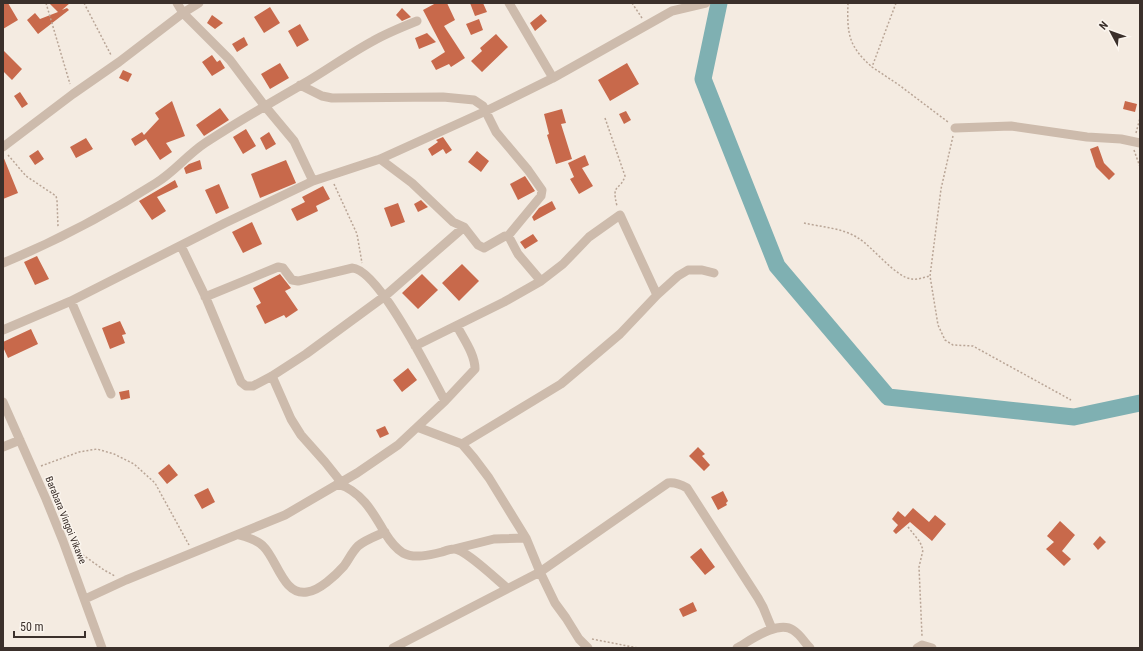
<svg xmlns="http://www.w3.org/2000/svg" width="1143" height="651" viewBox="0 0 1143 651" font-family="'Roboto Condensed',sans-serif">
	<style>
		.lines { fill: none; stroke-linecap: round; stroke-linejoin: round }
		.river { stroke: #7fb0b2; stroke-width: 17 }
		.building { fill: #c8694b }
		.path { stroke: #b9a596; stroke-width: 1.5; stroke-dasharray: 2 2; stroke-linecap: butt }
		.street { stroke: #cdbbac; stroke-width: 9 }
		.labels { text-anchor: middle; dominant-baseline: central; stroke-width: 3; stroke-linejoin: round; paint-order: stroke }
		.street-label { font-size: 10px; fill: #3b302b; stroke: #fbf5ee }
	</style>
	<rect width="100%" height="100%" fill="#f4ebe1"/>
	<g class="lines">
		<path class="river" d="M719 3 703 79 777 266 888 397 1074 417 1140 403"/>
	</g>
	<path class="building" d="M3 3H8L18 20 3 29Z
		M49 3H70L62 10 67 8 69 10 38 34 27 20 35 13 40 19 58 12Z
		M436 3H447L455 20 444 26 465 58 451 67 449 64 436 70 431 61 445 52 423 10Z
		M470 3H483L487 12 475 16Z
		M270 7 280 23 264 33 254 17Z
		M402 8 411 17 402 21 396 15Z
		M541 14 547 21 535 31 530 23Z
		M212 15 223 23 215 29 207 23Z
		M479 19 483 30 471 35 466 24Z
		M300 24 309 40 297 47 288 31Z
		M427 33 436 42 419 49 415 38Z
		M496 34 508 47 482 72 471 61 482 51 480 48Z
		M244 37 248 45 237 52 232 44Z
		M3 50 22 69 12 80 3 71Z
		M212 55 217 62 220 60 225 68 212 76 202 62Z
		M280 63 289 78 270 89 261 74Z
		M627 63 639 84 610 101 598 80Z
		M123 70 132 74 128 82 119 78Z
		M20 92 28 104 22 108 14 96Z
		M172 101 185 136 166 143 172 152 160 160 146 139 135 146 131 139 142 132 144 135 159 119 155 113Z
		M1125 101 1137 104 1135 112 1123 109Z
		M220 108 229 120 204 136 196 125Z
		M562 109 566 123 561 124 572 159 556 164 547 135 549 134 544 114Z
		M626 111 631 120 624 124 619 114Z
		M246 129 256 146 243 154 233 137Z
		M269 132 276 144 266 150 260 138Z
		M443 137 452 150 446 154 443 149 432 156 428 149 438 142 436 140Z
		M86 138 93 149 76 158 70 147Z
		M1098 146 1104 163 1115 174 1109 180 1096 167 1090 149Z
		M38 150 44 159 35 165 29 156Z
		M477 151 489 161 481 172 468 162Z
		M585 155 589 165 582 168 593 186 579 194 570 179 574 177 568 163Z
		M3 156 18 193 3 199Z
		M200 160 202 169 186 174 184 168 189 164Z
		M286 160 296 183 260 198 251 174Z
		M525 176 535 191 518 200 510 184Z
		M175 180 178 187 157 197 166 211 152 220 139 201Z
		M219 184 229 208 216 214 205 190Z
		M323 186 330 199 316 206 318 211 297 221 291 209 305 202 302 197Z
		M421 200 428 207 418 212 414 204Z
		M552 201 556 209 534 221 532 217 539 208Z
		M398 203 405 222 391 227 384 208Z
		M252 222 262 244 243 253 232 232Z
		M533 234 538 241 525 249 520 242Z
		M37 256 49 279 35 285 24 262Z
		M462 264 479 281 459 301 442 283Z
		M280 274 291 288 285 291 298 310 286 318 284 315 265 324 256 306 261 303 253 288Z
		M422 274 438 290 418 309 402 293Z
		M120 321 126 334 122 335 125 343 110 349 102 328Z
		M31 329 38 344 8 358 3 347V342Z
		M408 368 417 380 402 392 393 380Z
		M129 390 130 398 121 400 119 392Z
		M385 426 389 434 380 438 376 430Z
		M698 447 705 454 702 456 710 465 704 471 689 456Z
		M169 464 178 475 167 484 158 473Z
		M208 488 215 502 202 509 194 495Z
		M723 491 728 501 726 503 727 505 718 510 711 497Z
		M913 508 929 522 935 515 946 524 932 541 910 522 896 534 893 531 898 525 892 519 898 511 905 517Z
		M1060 521 1075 535 1062 551 1071 559 1064 566 1046 549 1054 542 1047 536Z
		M1100 536 1106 542 1098 550 1093 544Z
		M701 548 715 567 705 575 690 557Z
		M693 602 697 611 683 617 679 609Z"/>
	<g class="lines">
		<path class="path" d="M46 3 70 84
			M84 3 111 55
			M632 3 642 18
			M848 3C847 33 848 46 872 67
			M896 3 872 67 899 85 948 122
			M605 118 625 176C620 192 611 182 617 206
			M1136 133 1140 118
			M953 136 941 189 930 276 938 325 945 340 953 345 973 346 982 351 1071 400
			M1134 150 1140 167
			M8 155 26 176 56 196 57 200 58 227
			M334 184 357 234 362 263
			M804 223C821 227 843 228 858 238 872 246 896 278 912 279 918 280 924 277 930 276
			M41 466 79 452 97 449 114 454 134 464 155 483 189 545
			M908 527 920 542 923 550 919 567 922 636
			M76 550 104 570 115 576
			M592 639 638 648"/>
		<path class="street" d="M177 3 183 13 230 60 264 105 294 141 313 181
			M509 3 553 78
			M300 85 322 96 332 98 443 97 474 100 483 106 496 132 528 170 542 190 541 196 508 236
			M955 128 1011 126 1087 137 1121 139 1140 143
			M3 147 73 94 119 62 183 13 199 3
			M380 159 412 183 453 222 464 227 478 245 484 248 505 236 509 237 518 254 541 281
			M181 246 206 298 241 382 246 386H253L272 376 306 354 385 296 464 227
			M3 263C54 242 109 213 156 183 174 172 187 155 205 143 237 122 270 103 303 84 327 70 349 54 373 41 387 33 402 27 417 21
			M205 297 278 267 283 268 292 280 298 281 352 268C379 269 432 377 445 401
			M71 301 111 394
			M3 330 71 301 225 223 313 181 380 159 486 111 553 78 672 11 706 3
			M415 346 504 302 541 281 563 264 589 237 620 215 657 295
			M272 376 291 419 301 435 325 462 341 482
			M3 402 46 499 63 541 102 648
			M417 427 462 444 474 458 489 478 526 538 540 572 555 603 566 618 579 639 588 648
			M462 444 561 384 620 334 657 295 678 276 688 270H702L714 273
			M3 447 20 440
			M337 484C361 490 374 514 385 533 390 541 395 548 403 553 414 559 430 555 442 552 445 551 450 549 454 549 465 549 497 580 507 588
			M239 535C247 537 257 540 263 546 277 559 283 596 307 592 319 591 336 575 344 566 349 559 352 552 358 546 365 540 376 536 385 532
			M454 549 494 539 526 538
			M85 599 126 580 285 515 357 473 398 445 445 401 475 369C475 354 463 338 457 326
			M393 648 540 572 668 483C675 482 680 484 687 488L758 598 763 607 772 629
			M737 648C751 640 778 620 793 630 801 635 804 642 810 648
			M917 648 922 645 932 648"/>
	</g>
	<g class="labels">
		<g class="street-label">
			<text transform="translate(66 520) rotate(68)">Barabara Vingoi Vikawe</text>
		</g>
	</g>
	<rect width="1143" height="651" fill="none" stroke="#3b302b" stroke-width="8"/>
	<g transform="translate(1111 32) rotate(311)" stroke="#fbf5ee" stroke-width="3" paint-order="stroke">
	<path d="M0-3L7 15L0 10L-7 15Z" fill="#3b302b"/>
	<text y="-6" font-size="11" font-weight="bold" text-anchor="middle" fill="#3b302b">N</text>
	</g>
	<path d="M14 631v6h71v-6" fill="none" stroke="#3b302b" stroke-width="2"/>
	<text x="20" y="631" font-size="12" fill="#3b302b" stroke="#fbf5ee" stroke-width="3" paint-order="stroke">50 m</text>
</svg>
